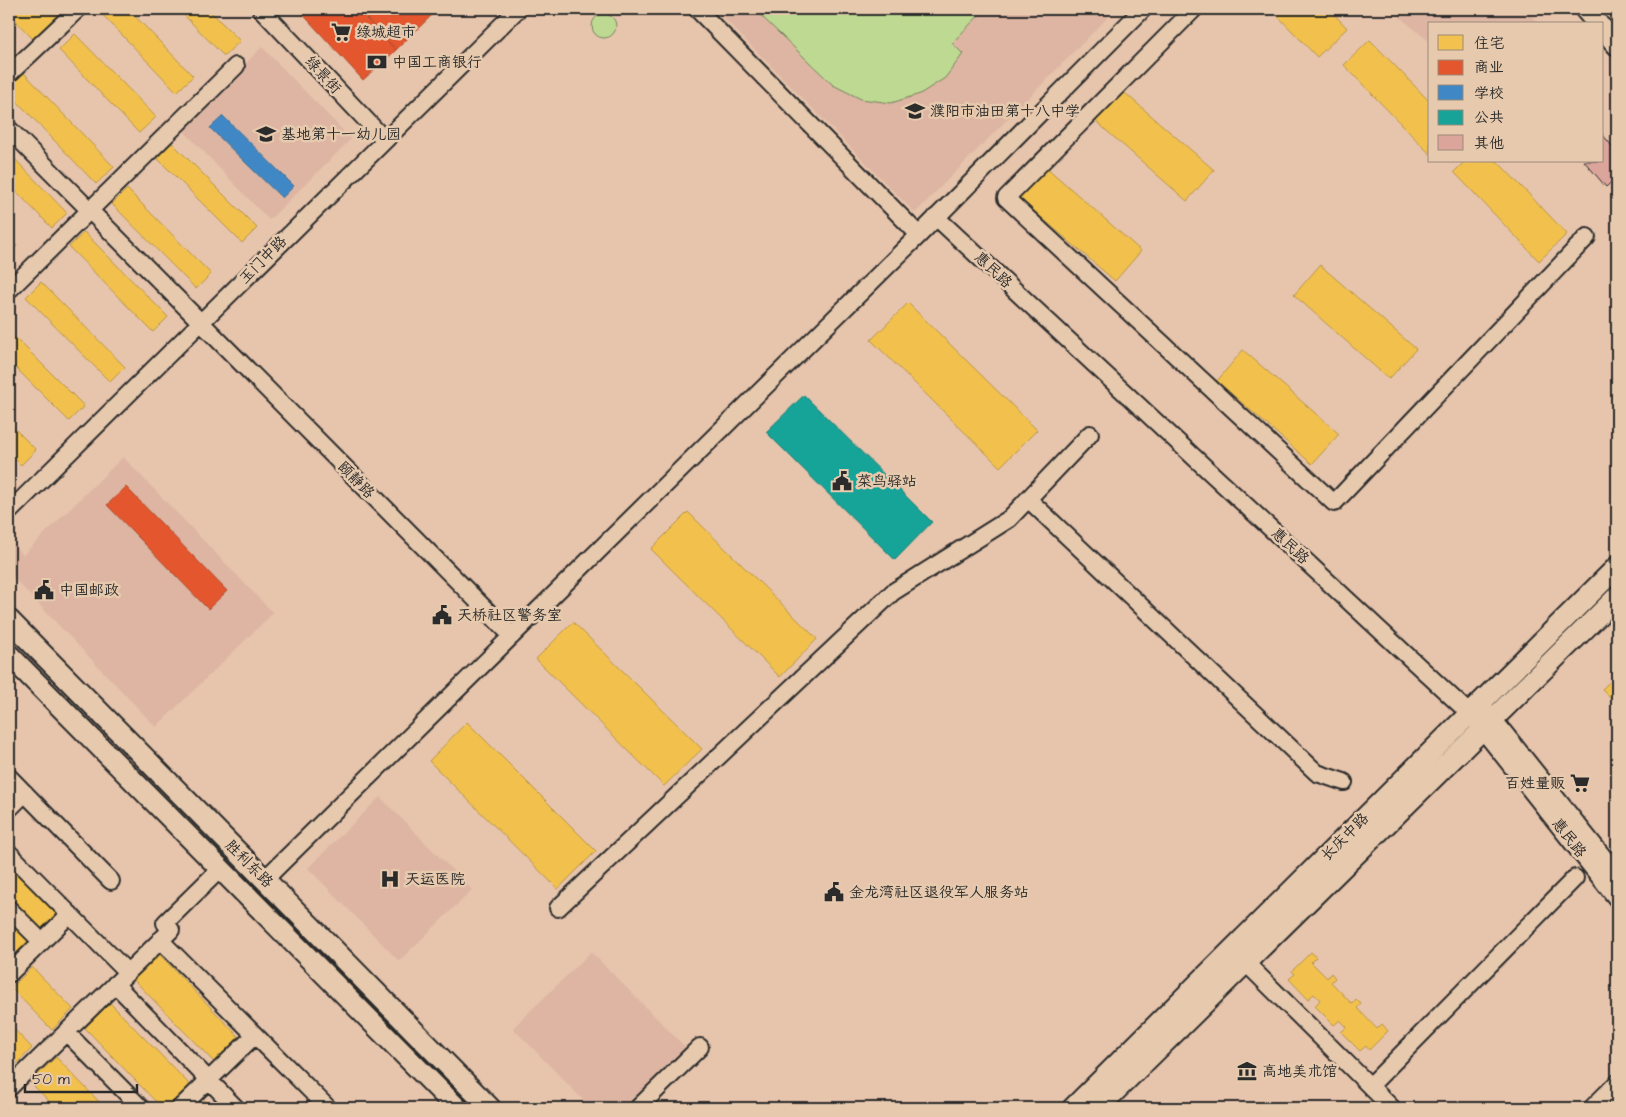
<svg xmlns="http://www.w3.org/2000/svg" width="1626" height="1117" viewBox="0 0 1626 1117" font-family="'Architects Daughter','LXGW WenKai TC',sans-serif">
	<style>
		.built { fill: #ddb5a2 }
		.green { fill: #beda92; stroke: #74825e }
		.homes { fill: #f2c14e; stroke: #b69444 }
		.shops { fill: #e4572e; stroke: #ac4a2d }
		.schools { fill: #3f88c5; stroke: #396c97 }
		.public { fill: #17a398; stroke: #1d7f77 }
		.building { fill: #dca59c; stroke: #2b2b2b }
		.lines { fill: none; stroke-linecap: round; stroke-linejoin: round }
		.minor-casing { stroke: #2b2b2b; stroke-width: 20 }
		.major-casing { stroke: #2b2b2b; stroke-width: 24 }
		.minor { stroke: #e7caae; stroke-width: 16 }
		.major { stroke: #e7caae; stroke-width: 20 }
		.labels { text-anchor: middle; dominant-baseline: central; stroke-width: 5; stroke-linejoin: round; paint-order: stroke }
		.poi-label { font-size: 15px; fill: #2b2b2b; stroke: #e7caae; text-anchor: start }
		.street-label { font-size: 15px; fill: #2b2b2b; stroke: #e7caae }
	</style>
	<rect width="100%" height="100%" fill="#e7c4ac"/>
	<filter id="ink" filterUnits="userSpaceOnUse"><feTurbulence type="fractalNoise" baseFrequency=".02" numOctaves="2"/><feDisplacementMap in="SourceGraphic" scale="10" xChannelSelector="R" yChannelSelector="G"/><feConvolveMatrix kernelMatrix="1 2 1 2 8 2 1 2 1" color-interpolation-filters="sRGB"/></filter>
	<g filter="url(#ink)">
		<path class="built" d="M715 9H1116L915 213Z
			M1390 9H1526L1539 24H1430V42Z
			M262 47 351 139 269 220 182 129Z
			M123 457 273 613 156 727 9 573V549L13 545 23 555Z
			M380 797 472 890 399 961 308 868Z
			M591 952 688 1050 628 1108H591L513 1028Z"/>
		<path class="green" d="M754 9H985L952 43 963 54 945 78 920 94 891 103 861 99 833 85Z
			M592 26a12 12 0 1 1 24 0a12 12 0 1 1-24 0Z"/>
		<path class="homes" d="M9 9H55L59 14 33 39 9 14Z
			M97 9H128L193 76 177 92Z
			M178 9H208L240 41 224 56Z
			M1271 9H1329L1347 28 1317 57Z
			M75 34 156 117 139 133 59 50Z
			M1370 40 1430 102V154L1344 65Z
			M23 72 114 167 96 184 9 93V86Z
			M1118 87 1214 170 1187 201 1091 117Z
			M172 143 257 228 242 243 157 158Z
			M9 153 67 213 52 228 9 184Z
			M1465 161H1497L1567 234 1539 261 1454 172Z
			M1046 167 1141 251 1115 281 1019 198Z
			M127 189 211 274 196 289 112 204Z
			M84 232 168 317 153 332 69 247Z
			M9 238 17 246 9 254Z
			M1320 265 1416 349 1389 379 1294 295Z
			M41 282 125 367 110 382 26 297Z
			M908 303 1037 430 1000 467 871 340Z
			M9 331 84 406 69 421 9 361Z
			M1243 350 1339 434 1312 464 1217 381Z
			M9 423 36 450 21 465 9 453Z
			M688 512 817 639 780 677 651 549Z
			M573 622 702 749 664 786 536 659Z
			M1617 675V704L1602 689Z
			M467 722 596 851 558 889 429 761Z
			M9 858 60 910 37 933 9 905Z
			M9 914 32 937 9 960Z
			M1311 952 1316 957 1311 962 1327 978 1331 973 1335 978 1331 982 1352 1004 1356 999 1361 1004 1357 1008 1377 1029 1382 1024 1388 1031 1369 1050 1366 1046 1360 1051 1341 1032 1347 1027 1340 1020 1334 1025 1315 1006 1320 1000 1314 994 1308 999 1289 979 1295 974 1292 971Z
			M159 954 239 1037 214 1062 133 979Z
			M32 967 73 1009 52 1030 11 988Z
			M110 1003 191 1086 168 1108H162L85 1028Z
			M9 1024 32 1048 12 1069 9 1066Z
			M56 1057 105 1108H56L30 1082Z
			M205 1100 213 1108H195Z"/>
		<path class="shops" d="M298 9H357L396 50 363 80Z
			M375 9H438L396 50 366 18Z
			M126 487 227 591 208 609 107 505Z"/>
		<path class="schools" d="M223 116 294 186 282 198 210 128Z"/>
		<path class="public" d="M804 395 932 522 895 560 766 432Z"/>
		<path class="building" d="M1602 134 1617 152V177L1606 187 1584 161H1602Z"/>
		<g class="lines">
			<defs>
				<path id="minor" d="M261 9 385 140
					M697 9 919 235
					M1194 9 1006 198 1334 503 1587 237
					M9 74 78 9
					M9 129 512 636
					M936 217 1470 714 1617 899
					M9 290 236 66
					M1028 499 1317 773 1344 782
					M9 512 518 9
					M1486 710 1617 874
					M9 777 111 881
					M9 809 25 793
					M9 853 127 972
					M264 880 919 235 1143 9
					M558 908 893 592 1009 519 1090 434
					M9 909 42 942
					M160 940 328 1108
					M1245 962 1392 1108
					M9 974 70 914
					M115 984 236 1108
					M66 1032 141 1108
					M1371 1085 1575 878
					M9 1088 171 930 165 923 219 870
					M180 1108 255 1035
					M638 1108 700 1047
					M1592 1108 1617 1083"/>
				<path id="major" d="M1585 9 1598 24
					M1602 28 1617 45
					M9 620 490 1108
					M9 655 457 1108
					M1073 1108 1617 567
					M1098 1108 1617 597"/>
			</defs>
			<use href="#minor" class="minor-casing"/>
			<use href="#major" class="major-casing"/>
			<use href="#minor" class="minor"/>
			<use href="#major" class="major"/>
		</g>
	</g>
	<defs>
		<symbol id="supermarket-bare" viewBox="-9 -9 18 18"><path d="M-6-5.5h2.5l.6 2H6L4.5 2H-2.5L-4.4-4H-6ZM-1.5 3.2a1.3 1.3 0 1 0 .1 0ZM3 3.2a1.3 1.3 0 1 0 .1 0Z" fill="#2b2b2b" stroke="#e7caae" stroke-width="2.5" paint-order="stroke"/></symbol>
		<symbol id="bank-bare" viewBox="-9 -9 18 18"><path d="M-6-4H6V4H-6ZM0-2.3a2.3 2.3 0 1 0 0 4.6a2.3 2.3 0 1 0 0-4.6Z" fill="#2b2b2b" stroke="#e7caae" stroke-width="2.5" paint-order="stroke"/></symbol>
		<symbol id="school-bare" viewBox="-9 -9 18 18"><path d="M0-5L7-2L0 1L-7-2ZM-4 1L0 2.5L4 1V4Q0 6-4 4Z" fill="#2b2b2b" stroke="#e7caae" stroke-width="2.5" paint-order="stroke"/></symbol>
		<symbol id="civic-bare" viewBox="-9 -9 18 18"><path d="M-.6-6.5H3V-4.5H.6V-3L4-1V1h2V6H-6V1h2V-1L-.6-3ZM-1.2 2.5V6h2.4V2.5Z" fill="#2b2b2b" stroke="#e7caae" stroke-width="2.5" paint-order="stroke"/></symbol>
		<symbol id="hospital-bare" viewBox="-9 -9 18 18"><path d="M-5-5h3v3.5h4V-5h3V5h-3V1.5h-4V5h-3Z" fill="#2b2b2b" stroke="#e7caae" stroke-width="2.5" paint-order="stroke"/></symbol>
		<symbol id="museum-bare" viewBox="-9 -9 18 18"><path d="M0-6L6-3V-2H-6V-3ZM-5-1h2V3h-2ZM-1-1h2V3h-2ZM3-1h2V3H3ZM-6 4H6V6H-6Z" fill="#2b2b2b" stroke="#e7caae" stroke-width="2.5" paint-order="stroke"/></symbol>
	</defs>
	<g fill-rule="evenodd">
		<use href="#supermarket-bare" x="327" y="18" width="28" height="28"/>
		<use href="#bank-bare" x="363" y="48" width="28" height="28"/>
		<use href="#school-bare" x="901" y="97" width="28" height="28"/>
		<use href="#school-bare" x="252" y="120" width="28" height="28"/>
		<use href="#civic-bare" x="828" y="467" width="28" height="28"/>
		<use href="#civic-bare" x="30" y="576" width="28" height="28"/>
		<use href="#civic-bare" x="428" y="601" width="28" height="28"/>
		<use href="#supermarket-bare" x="1566" y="769" width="28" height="28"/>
		<use href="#hospital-bare" x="376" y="865" width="28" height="28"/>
		<use href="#civic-bare" x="820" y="878" width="28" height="28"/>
		<use href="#museum-bare" x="1233" y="1057" width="28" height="28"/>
	</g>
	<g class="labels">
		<g class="poi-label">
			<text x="356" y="32">绿城超市</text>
			<text x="392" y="62">中国工商银行</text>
			<text x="930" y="111">濮阳市油田第十八中学</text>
			<text x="281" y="134">基地第十一幼儿园</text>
			<text x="857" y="481">菜鸟驿站</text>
			<text x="59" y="590">中国邮政</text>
			<text x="457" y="615">天桥社区警务室</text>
			<text x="1565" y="783" text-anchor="end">百姓量贩</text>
			<text x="405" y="879">天运医院</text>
			<text x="849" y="892">金龙湾社区退役军人服务站</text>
			<text x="1262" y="1071">高地美术馆</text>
		</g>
		<g class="street-label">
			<text transform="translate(323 75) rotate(47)">绿景街</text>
			<text transform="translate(263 260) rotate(-45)">玉门中路</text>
			<text transform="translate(993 270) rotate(43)">惠民路</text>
			<text transform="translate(356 480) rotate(45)">颐静路</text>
			<text transform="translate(1290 546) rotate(43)">惠民路</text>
			<text transform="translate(1345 837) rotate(-45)">长庆中路</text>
			<text transform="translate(1569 838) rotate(52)">惠民路</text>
			<text transform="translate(249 864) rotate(45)">胜利东路</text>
		</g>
	</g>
	<rect width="1626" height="1117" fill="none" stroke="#e7caae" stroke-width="30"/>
	<rect x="15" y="15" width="1596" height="1087" fill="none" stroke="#2b2b2b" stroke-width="2" filter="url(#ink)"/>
	<rect x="1428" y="22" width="175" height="140" fill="#e7caae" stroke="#9c8a7a"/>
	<rect x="1438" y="35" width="25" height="15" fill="#f2c14e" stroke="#9c8a7a"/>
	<text x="1474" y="48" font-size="15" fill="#2b2b2b">住宅</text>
	<rect x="1438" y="60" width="25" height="15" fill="#e4572e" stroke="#9c8a7a"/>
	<text x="1474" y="72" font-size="15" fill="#2b2b2b">商业</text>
	<rect x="1438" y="85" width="25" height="15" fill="#3f88c5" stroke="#9c8a7a"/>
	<text x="1474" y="98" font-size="15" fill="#2b2b2b">学校</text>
	<rect x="1438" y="110" width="25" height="15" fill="#17a398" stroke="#9c8a7a"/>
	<text x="1474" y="122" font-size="15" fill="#2b2b2b">公共</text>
	<rect x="1438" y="135" width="25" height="15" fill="#dca59c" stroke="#9c8a7a"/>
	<text x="1474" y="148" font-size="15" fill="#2b2b2b">其他</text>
	<path d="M25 1084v8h112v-8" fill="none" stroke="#2b2b2b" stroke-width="2.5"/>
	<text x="32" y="1084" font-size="15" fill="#2b2b2b" stroke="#e7caae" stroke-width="4" paint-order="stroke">50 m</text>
</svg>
